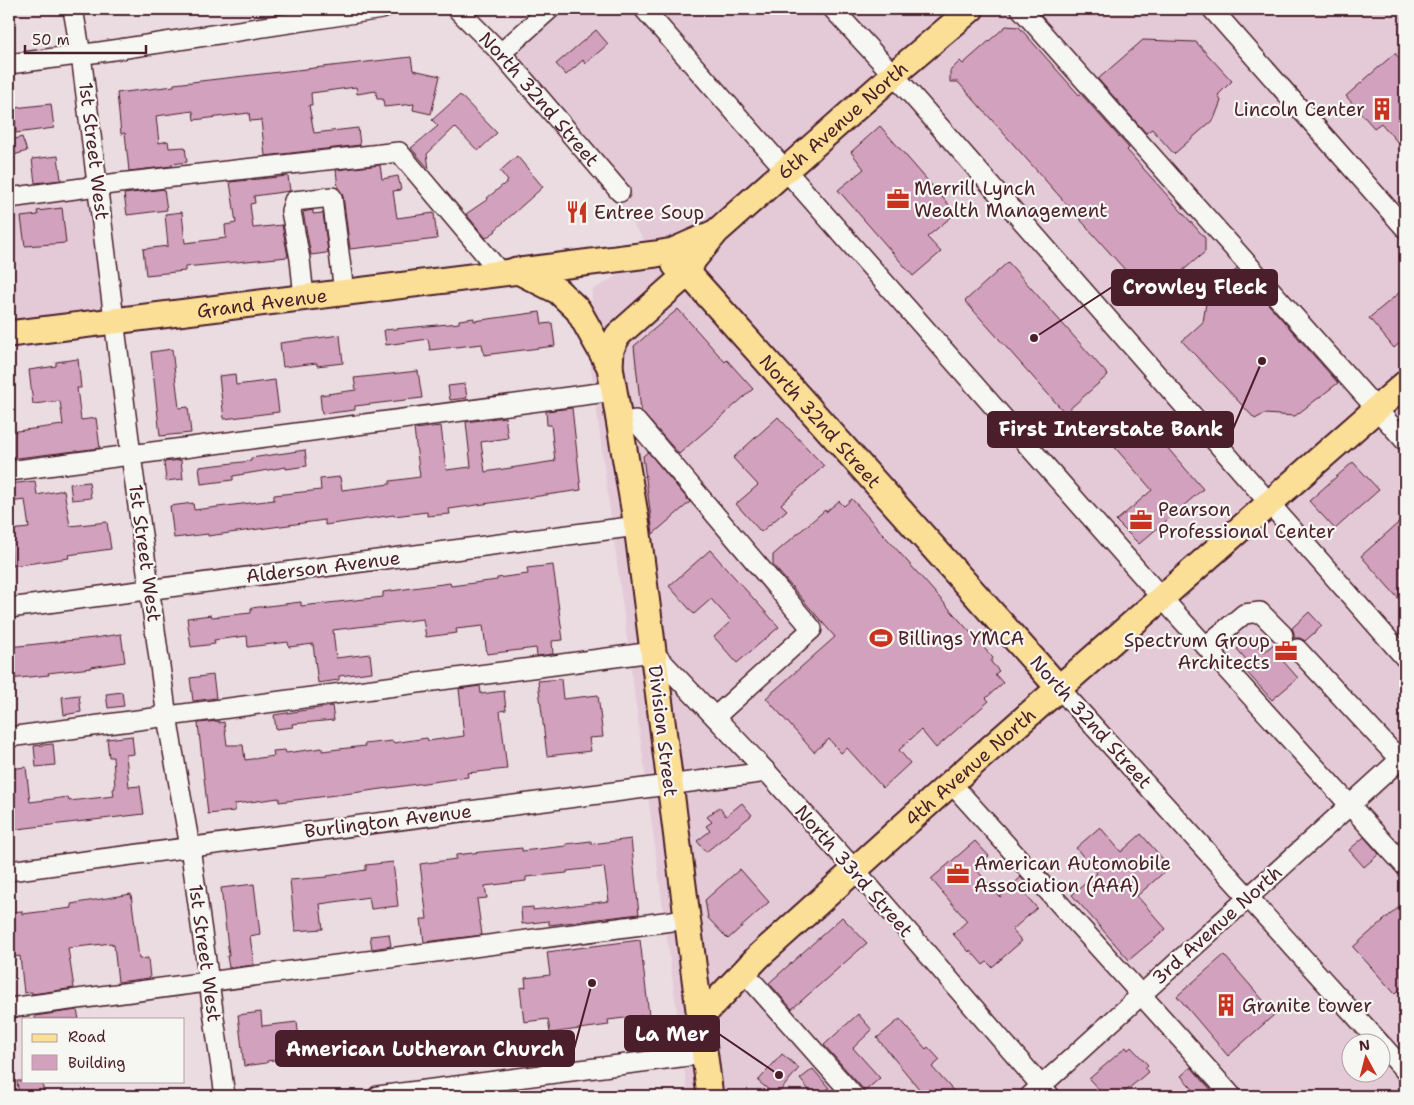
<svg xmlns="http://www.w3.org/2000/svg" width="1414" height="1105" viewBox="0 0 1414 1105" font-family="'Shantell Sans',sans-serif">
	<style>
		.built { fill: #e4cad7; fill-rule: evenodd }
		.building { fill: #d2a1be; stroke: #4a1f2b }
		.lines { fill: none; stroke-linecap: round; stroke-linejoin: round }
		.minor-casing { stroke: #4a1f2b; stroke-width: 22 }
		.major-casing { stroke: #4a1f2b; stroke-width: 29 }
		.minor { stroke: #f6f6f2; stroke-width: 19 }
		.major { stroke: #fbdf96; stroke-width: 25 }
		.labels { text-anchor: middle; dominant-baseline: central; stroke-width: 4.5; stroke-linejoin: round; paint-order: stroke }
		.street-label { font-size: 19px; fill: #4a1f2b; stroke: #f6f6f2 }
		.poi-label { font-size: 19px; fill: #4a1f2b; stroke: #f6f6f2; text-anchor: start }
		.leader { fill: none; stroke: #4a1f2b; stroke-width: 2 }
		.callout-dot { fill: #4a1f2b; stroke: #f6f6f2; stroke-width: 2 }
		.callout { fill: #4a1f2b; stroke: #4a1f2b; stroke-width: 2 }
		.callout-label { font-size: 20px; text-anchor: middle; font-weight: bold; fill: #fff }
	</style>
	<rect width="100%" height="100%" fill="#ebdce2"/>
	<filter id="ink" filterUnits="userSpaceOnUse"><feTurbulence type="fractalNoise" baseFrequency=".02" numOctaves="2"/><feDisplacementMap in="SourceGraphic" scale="10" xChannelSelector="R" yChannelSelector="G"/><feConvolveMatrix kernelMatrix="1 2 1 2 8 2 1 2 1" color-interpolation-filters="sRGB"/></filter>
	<g filter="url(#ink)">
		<path class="built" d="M550 9H1405V1096H688L590 361 592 290 655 254 501 53ZM1352 1042H1382V1072H1352Z
			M98 185 115 321 9 335V198Z"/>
		<path class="building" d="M1006 26 1019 27 1079 95 1081 94 1129 148 1127 150 1205 238V252L1150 298 958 82H950V71L960 61 963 64Z
			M596 30 608 44 585 64 583 60 566 75 556 64Z
			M1143 40 1196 42 1232 81 1218 95 1221 101 1214 119 1174 154 1152 129 1146 133 1098 79Z
			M1395 53 1405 66V151L1381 123 1374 128 1346 96Z
			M411 57 413 70 440 76 431 114 413 110 414 104 384 107 383 99H377L376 91 357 94 356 87 311 93 312 105H309L314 133 358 128 360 145 265 156 261 120 250 121 249 113 194 120 193 111 156 116 159 143 168 141 169 148 185 147 187 162 172 164V166L129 171 125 133 121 134 117 93 174 86V84Z
			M460 95 497 133 478 151 455 127 427 154 429 169 411 148 438 126 432 120Z
			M51 104 54 128 16 133 14 108Z
			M880 126 956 213 927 237 941 252 913 276 838 190 864 169 851 152Z
			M22 137 27 151 14 155 9 141Z
			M58 156 61 180 35 183 32 159Z
			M517 156 543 187 495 230 496 231 486 238 466 214 488 199 487 198 508 181 500 171Z
			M380 165 382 179 398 176 401 190 393 191 397 218 434 213 437 239 350 249 343 196 338 188 336 170Z
			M288 176 290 191 254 196 255 203 250 204 253 228 282 225 288 257 185 267V271L146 275 143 249 168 246 165 214 182 212 185 243 226 238 225 225 236 223 230 182Z
			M164 189 167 210 127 215 124 194Z
			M62 208 66 243 25 246 21 217 38 215 37 211Z
			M313 210V214L323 213 328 252 326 253 311 255 303 212Z
			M1008 262 1108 375 1065 413 965 301Z
			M1236 270 1250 288H1254L1338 383 1295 416 1264 414 1255 419 1182 341 1203 322 1206 303 1223 290 1221 281Z
			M1405 288V338L1394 348 1369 318Z
			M678 309 725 362 727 360 753 389 679 454 641 411 634 346Z
			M540 312 542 324 552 323 555 346 484 355 482 344 430 350 428 339 386 345 384 330 459 323V320L474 318V321Z
			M340 335 343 363 317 366V363L283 367 280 343Z
			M172 349 179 408 188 407 191 433 160 436 151 352Z
			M78 359 81 388H77L81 420 96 418 100 448 9 459V432L63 425 60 401 33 404 29 370 56 366V362Z
			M418 371 422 398 355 406V410L322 414 320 395 356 390 354 378Z
			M235 374 236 385 275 380 279 412 224 419 219 376Z
			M465 384 467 398 450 400 448 386Z
			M572 408 581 490 449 509 450 514 427 516V512L394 516V515L325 525V520L208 536V534L174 538 170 506 193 503 194 510 274 500V495L321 490 320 479 340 477 342 490 390 484V481L420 477 414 429 441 426 446 470 471 467 466 422 505 417 508 438 481 442 485 472 555 461 551 425H547L546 411Z
			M1139 415 1203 489 1139 544 1116 521 1152 490 1111 443Z
			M778 417 824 466 781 504 787 510 761 532 736 504 758 485 733 458Z
			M305 450 307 466 286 469V467L233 476V480L201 484 199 467 251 461V458Z
			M648 452 690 502 653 534 643 456Z
			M181 460 183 479 166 481 164 462Z
			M1353 462 1379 490 1335 529 1309 501Z
			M35 481 37 495 64 490 70 526 107 522 111 549 68 555 69 558 12 566 9 530 29 528 25 500 9 502V484Z
			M89 482 91 498 72 500 70 484Z
			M852 499 993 658 991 662 999 671 995 674 1003 683 986 698 989 701 936 748 921 730 899 750 910 763 883 788 847 748 841 753 829 739 814 752 766 698 835 637 773 565V555L825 510 826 512 839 501 844 506Z
			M1405 517V606L1361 556Z
			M710 550 779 627 737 663 714 637 731 621 711 599 694 614 669 586Z
			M553 565 563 640 552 641 553 654 537 656 536 648 487 654 483 626 456 629 457 633 426 637 423 619 333 630 336 658 370 654 372 672 339 676V680L318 683 313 644 289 647 288 642 248 647 247 636 214 640 215 644 191 647 187 618 211 615 212 617 251 613V608L301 602V606L383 597V592L450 583 451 586 497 580V578L528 574 527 568Z
			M1309 612 1322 626 1305 641 1300 638H1294V633L1292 628Z
			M121 634 125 662 91 667V668L48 673 49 675 9 679V647L94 638Z
			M1251 637 1264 652 1275 643 1281 646H1286V651L1288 656 1283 661 1298 678 1272 700 1244 669 1250 664 1237 649Z
			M213 675 216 698 193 701 190 678Z
			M561 679 563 699 598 695 603 737 589 738 591 751 547 756 538 681Z
			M480 686 481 694 504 691 506 710 500 711 507 769 467 773 468 777 360 792 279 802V798L235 804V811L208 814 198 723 219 721V723L224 722 227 745H243L245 760 274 756 273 751 285 750 286 753 322 748V751L365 746 364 744 393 741V743L427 738 428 741 464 736 459 689Z
			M122 692 124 706 108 708 106 694Z
			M79 695 81 712 64 715 62 697Z
			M332 706 334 720 292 724 293 727 276 729 274 715Z
			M132 736 134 754 126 755 129 787 140 786 144 814 9 830V769L26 767 30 802 68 797 69 801 114 796 113 789 115 788 113 757H109L107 739Z
			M53 744 55 765 36 767 34 746Z
			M742 803 752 815 706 852 697 841 710 831 706 826 712 822 707 817 719 807 726 816Z
			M1100 827 1121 852 1141 834 1170 867 1137 896 1166 929 1129 960 1072 895 1097 873 1076 848Z
			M1364 837 1379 854 1364 867 1349 850Z
			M631 839 639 914 549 925V921L522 924 521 908 533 907V910L609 901 604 867 567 871V873L526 877V881L485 886 487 898 477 899 482 935 424 942 421 919H427L420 864 456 859V855L481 852 522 848V851L566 846V844L591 841V844Z
			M975 841 989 856 975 868 1000 897 1021 877 1031 889 1025 894 1037 908 1012 930 1022 941 992 967 987 962 983 965 970 950 969 952 953 934 967 921 931 879Z
			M393 862 398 906 371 909 369 897 320 904 323 929 295 931 290 880 327 877V876L366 870V865Z
			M740 869 769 902 728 939 708 918 705 900Z
			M254 884 260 934 250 936 254 965 229 968 227 956H229L221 888Z
			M131 894 139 959 148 958 150 978 118 982 114 945H112V943L68 948 74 988 32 994V992L24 993 20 956 9 958V912L22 911V914L72 908 71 904Z
			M1399 907 1405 914V984L1395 994 1353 947Z
			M842 917 867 943 792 1009 769 983Z
			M389 934 391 946 372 949 370 936Z
			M640 940 649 1015 608 1020 609 1025 550 1033 548 1019 524 1022 520 988 526 987 525 978 550 975 547 952Z
			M1224 955 1275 1014 1228 1056 1177 996Z
			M77 1010 79 1019H35V1016Z
			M261 1012 262 1026 297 1022 301 1056 267 1061V1063L244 1066 238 1015Z
			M858 1014 872 1030 853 1048 880 1078 865 1091 824 1045Z
			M900 1019 926 1049 928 1047 940 1060 932 1067 958 1096H925L877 1038Z
			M1126 1047 1128 1050 1131 1047 1148 1065 1145 1068 1148 1072 1120 1096H1105L1089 1079Z
			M782 1054 799 1068 776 1096 758 1081Z
			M1191 1067 1211 1090 1204 1096H1199L1181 1076Z
			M813 1069 829 1088 819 1096H814L800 1079Z
			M17 1081H42L44 1096H19Z"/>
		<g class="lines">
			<defs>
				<g id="minor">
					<path d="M73 9 81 55 131 455 167 717 190 847 225 1096"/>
					<path id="s1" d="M457 9 501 53 620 192"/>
					<path d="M644 9 1161 597 1405 866"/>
					<path d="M833 9 911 94 1405 658"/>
					<path d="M1021 9 1405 441"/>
					<path d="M1212 9 1405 228"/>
					<path d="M501 53 550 9"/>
					<path d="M9 64 100 52 382 9"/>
					<path d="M9 198 119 183 399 152 500 272"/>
					<path d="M304 297 300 259 291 211 294 201 332 197 344 292"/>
					<path d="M619 423 635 420 812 629 715 717"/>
					<path d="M9 471 614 391"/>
					<path d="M9 608 637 526"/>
					<path d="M1206 646 1244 614 1260 612 1283 635"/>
					<path d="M1297 649 1400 760"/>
					<path d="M1059 688 1379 1042"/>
					<path d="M9 737 653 652 767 772 855 870 1050 1096"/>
					<path d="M951 783 1232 1096"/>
					<path d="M9 871 767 772"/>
					<path d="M744 972 854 1096"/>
					<path d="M9 1008 687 919"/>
					<path d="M1382 1045 1405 1071"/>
					<path d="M378 1096 704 1054"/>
					<path d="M1030 1096 1405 755"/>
				</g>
				<g id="major">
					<path id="s2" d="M675 265 688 273 1059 688"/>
					<path d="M516 270 558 291 578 310 610 367"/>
					<path id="s3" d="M9 334 656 254 673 251 712 234"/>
					<path id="s4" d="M700 1018 759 956 951 783 1405 384"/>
					<path id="s5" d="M710 1096 637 526 610 367 611 349 618 335 688 273 693 260 716 232 893 75 971 9"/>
				</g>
			</defs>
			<use href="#minor" class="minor-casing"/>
			<use href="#major" class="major-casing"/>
			<use href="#minor" class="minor"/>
			<use href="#major" class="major"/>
		</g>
	</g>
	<defs>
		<symbol id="building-bare" viewBox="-9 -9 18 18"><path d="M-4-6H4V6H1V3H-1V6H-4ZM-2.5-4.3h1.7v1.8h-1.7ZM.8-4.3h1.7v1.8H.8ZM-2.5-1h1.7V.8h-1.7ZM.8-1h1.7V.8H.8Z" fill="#c8321e" stroke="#f6f6f2" stroke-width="2.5" paint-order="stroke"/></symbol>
		<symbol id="office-bare" viewBox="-9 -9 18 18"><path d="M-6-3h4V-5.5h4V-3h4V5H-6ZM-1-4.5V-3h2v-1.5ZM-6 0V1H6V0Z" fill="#c8321e" stroke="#f6f6f2" stroke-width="2.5" paint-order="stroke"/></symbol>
		<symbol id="restaurant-bare" viewBox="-9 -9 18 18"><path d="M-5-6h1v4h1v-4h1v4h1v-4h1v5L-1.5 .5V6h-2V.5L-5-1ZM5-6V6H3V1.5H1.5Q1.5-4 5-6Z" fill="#c8321e" stroke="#f6f6f2" stroke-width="2.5" paint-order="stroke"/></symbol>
		<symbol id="stadium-bare" viewBox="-9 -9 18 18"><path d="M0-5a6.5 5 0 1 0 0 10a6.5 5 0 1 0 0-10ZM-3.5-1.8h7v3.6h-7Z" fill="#c8321e" stroke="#f6f6f2" stroke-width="2.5" paint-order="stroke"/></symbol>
	</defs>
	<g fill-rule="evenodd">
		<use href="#building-bare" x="1366" y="93" width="32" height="32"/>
		<use href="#office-bare" x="882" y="183" width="32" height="32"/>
		<use href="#restaurant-bare" x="561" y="196" width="32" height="32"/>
		<use href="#office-bare" x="1125" y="504" width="32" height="32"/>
		<use href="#stadium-bare" x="865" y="622" width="32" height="32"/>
		<use href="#office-bare" x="1270" y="635" width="32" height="32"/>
		<use href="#office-bare" x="942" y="858" width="32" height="32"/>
		<use href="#building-bare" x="1210" y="989" width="32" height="32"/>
	</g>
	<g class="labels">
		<g class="street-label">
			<text stroke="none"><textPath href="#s1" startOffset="122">North 32nd Street</textPath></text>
			<text stroke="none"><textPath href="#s5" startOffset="1082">6th Avenue North</textPath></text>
			<text transform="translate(94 151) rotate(83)">1st Street West</text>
			<text stroke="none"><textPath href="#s3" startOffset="255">Grand Avenue</textPath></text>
			<text stroke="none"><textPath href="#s2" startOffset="214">North 32nd Street</textPath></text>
			<text transform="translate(145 553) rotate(82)">1st Street West</text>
			<text transform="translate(323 567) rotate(-7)">Alderson Avenue</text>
			<text transform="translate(1091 722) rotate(48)">North 32nd Street</text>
			<text transform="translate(663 731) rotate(83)">Division Street</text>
			<text stroke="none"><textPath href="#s4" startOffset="369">4th Avenue North</textPath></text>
			<text transform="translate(388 821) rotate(-7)">Burlington Avenue</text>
			<text transform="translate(854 871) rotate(49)">North 33rd Street</text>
			<text transform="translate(1217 925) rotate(-42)">3rd Avenue North</text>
			<text transform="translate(205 953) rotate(82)">1st Street West</text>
		</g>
		<g class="poi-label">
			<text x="1365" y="109" text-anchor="end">Lincoln Center</text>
			<text x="914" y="188">Merrill Lynch<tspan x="914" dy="22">Wealth Management</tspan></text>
			<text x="594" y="212">Entree Soup</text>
			<text x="1158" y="509">Pearson<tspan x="1158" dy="22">Professional Center</tspan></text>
			<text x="898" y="638">Billings YMCA</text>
			<text x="1270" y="640" text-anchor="end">Spectrum Group<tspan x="1270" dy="22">Architects</tspan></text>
			<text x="974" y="863">American Automobile<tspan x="974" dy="22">Association (AAA)</tspan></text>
			<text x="1242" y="1005">Granite tower</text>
		</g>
	</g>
	<path class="leader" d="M1034 338L1112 287M1262 361L1233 429M779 1075L719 1034M592 983L574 1049"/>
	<g class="callout-dot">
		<circle cx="1034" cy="338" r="5"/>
		<circle cx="1262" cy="361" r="5"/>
		<circle cx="779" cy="1075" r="5"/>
		<circle cx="592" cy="983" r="5"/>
	</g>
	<g class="callout">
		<rect x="1112" y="270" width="165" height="35" rx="5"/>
		<rect x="988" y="412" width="245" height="35" rx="5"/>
		<rect x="625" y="1016" width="94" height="35" rx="5"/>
		<rect x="276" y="1031" width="298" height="35" rx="5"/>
	</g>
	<g class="callout-label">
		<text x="1195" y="294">Crowley Fleck</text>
		<text x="1111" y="436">First Interstate Bank</text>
		<text x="672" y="1041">La Mer</text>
		<text x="425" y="1056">American Lutheran Church</text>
	</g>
	<rect width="1414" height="1105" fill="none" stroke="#f6f6f2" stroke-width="30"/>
	<rect x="15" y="15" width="1384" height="1075" fill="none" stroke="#4a1f2b" stroke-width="2" filter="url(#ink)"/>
	<rect x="22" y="1018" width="162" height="65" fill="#f6f6f2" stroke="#b1a0a2"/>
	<rect x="32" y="1034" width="25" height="8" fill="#fbdf96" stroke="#b1a0a2"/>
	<text x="68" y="1042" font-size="15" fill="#4a1f2b">Road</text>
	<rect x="32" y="1055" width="25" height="15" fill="#d2a1be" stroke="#b1a0a2"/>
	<text x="68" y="1068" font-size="15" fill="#4a1f2b">Building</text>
	<g transform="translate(1366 1058) rotate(353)"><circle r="24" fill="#f6f6f2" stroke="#b1a0a2"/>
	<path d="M0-4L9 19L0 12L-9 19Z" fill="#c8321e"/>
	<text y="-8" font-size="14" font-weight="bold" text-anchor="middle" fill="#4a1f2b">N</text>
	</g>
	<path d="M25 45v8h121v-8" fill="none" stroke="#4a1f2b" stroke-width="2.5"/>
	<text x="32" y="45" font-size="15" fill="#4a1f2b" stroke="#f6f6f2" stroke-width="4" paint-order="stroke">50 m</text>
</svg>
